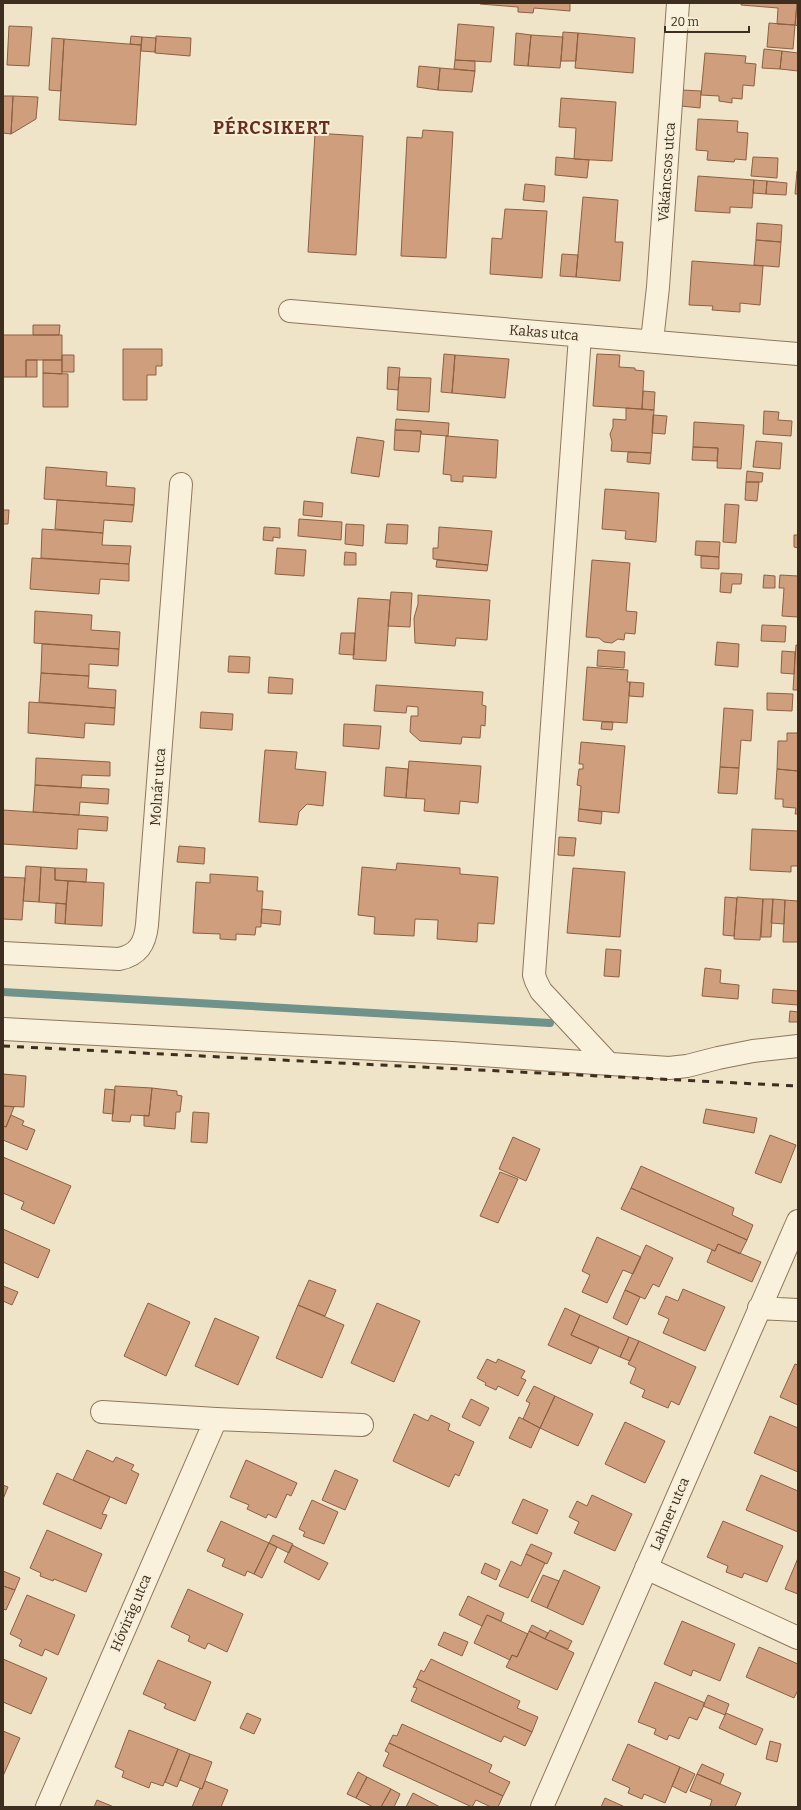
<svg xmlns="http://www.w3.org/2000/svg" width="801" height="1810" viewBox="0 0 801 1810" font-family="Bitter,serif">
	<style>
		.lines { fill: none; stroke-linecap: round; stroke-linejoin: round }
		.stream { stroke: #6f938a; stroke-width: 8 }
		.building { fill: #cf9f7d; stroke: #8d5f41 }
		.minor-casing { stroke: #8d765c; stroke-width: 24 }
		.minor { stroke: #faf1dc; stroke-width: 22 }
		.rail { stroke: #3d2e20; stroke-width: 3; stroke-dasharray: 7 7; stroke-linecap: butt }
		.labels { text-anchor: middle; dominant-baseline: central; stroke-width: 4; stroke-linejoin: round; paint-order: stroke }
		.street-label { font-size: 14px; fill: #3d2e20; stroke: #f7eed8 }
		.district-label { font-size: 18px; font-weight: bold; letter-spacing: 1px; fill: #6b2e1e; stroke: #f7eed8 }
	</style>
	<rect width="100%" height="100%" fill="#f0e4c8"/>
	<g class="lines">
		<path class="stream" d="M3 992 550 1023"/>
	</g>
	<path class="building" d="M480 3H570V11L534 8 533 13 518 12V7L480 4Z
		M741 3H797L795 25 777 24 778 8 741 5Z
		M797 3H798V26L795 25Z
		M769 23 795 25 793 49 767 47Z
		M458 24 494 27 491 62 455 60Z
		M9 26 32 27 29 66 7 65Z
		M563 32 578 33 576 61H561Z
		M516 33 531 35 528 66 514 65Z
		M578 33 635 38 633 73 575 68Z
		M531 35 563 37 560 68 528 66Z
		M131 36 142 37 141 45 130 44Z
		M156 36 191 38 190 56 155 53Z
		M142 37 156 38 155 52 141 51Z
		M52 38 64 39 61 91 49 90Z
		M64 39 141 45 136 125 59 120Z
		M764 49 782 51 780 69 762 68Z
		M782 51 798 53V71L780 69Z
		M705 53 746 56 745 63 756 64 754 86 743 85 742 99 732 98V103L719 101V96L701 95Z
		M455 60 475 61V71L454 69Z
		M419 66 440 68 438 90 417 87Z
		M440 68 475 71 472 92 438 90Z
		M682 90 701 91 700 108 681 106Z
		M3 96H13L11 134 3 133Z
		M13 96 38 97 36 119 11 134Z
		M561 98 616 102 612 161 574 159 576 128 559 127Z
		M698 119 738 121 737 132 748 133 746 160 735 159 734 162 707 160 708 151 696 150Z
		M423 130 453 132 446 258 401 256 407 137 422 138Z
		M315 133 363 136 356 255 308 252Z
		M556 157 589 160 587 178 555 175Z
		M753 157 778 158 777 178 751 176Z
		M797 171H798V194H795Z
		M698 176 754 180 752 208 730 207V213L695 211Z
		M754 180 767 181 766 194 753 193Z
		M767 181 787 183 786 195 766 194Z
		M525 184 545 186 544 202 523 200Z
		M583 197 618 200 615 242H623L620 281 576 277Z
		M505 209 547 211 542 278 490 274 492 238 502 239Z
		M757 223 782 225 781 242 756 240Z
		M756 240 781 242 779 267 754 265Z
		M562 254 578 255 576 277 560 276Z
		M692 261 763 266 760 305 740 303V312L712 310 713 306 689 305Z
		M33 325H60L59 335H33Z
		M3 335H62V360H26V377H3Z
		M123 349H162V366H156V375H147V400H123Z
		M444 354 455 355 452 393 441 392Z
		M597 354 620 355 619 367 635 368V370L644 371 642 409 593 406Z
		M62 355H74V372H62Z
		M455 355 509 359 505 398 452 393Z
		M26 360H37V377H26Z
		M43 360H62V374L43 373Z
		M388 367 400 368 398 390 387 389Z
		M43 373 68 374V407H43Z
		M399 377 431 378 429 412 397 410Z
		M643 391 655 392 654 410 642 409Z
		M626 408 654 410 651 453 611 451 612 442 610 434 613 427V419L626 420Z
		M764 411 779 412 778 420 792 421 791 436 763 434Z
		M653 415 667 416 665 434 652 433Z
		M396 419 449 423 448 436 421 434V431L395 430Z
		M694 422 744 425 741 469 717 468 718 448 693 447Z
		M395 430 421 431 419 452 394 450Z
		M446 436 498 440 496 478 463 476V482L451 481V475L443 474Z
		M357 437 384 441 379 477 351 473Z
		M756 441 782 443 780 469 753 467Z
		M693 447 718 448 717 461 692 460Z
		M628 452 651 453 650 464 627 462Z
		M46 467 107 472 106 486 135 488 134 505 44 499Z
		M747 471 763 473 762 482H746Z
		M746 482H759L757 501 745 500Z
		M605 489 659 493 656 542 625 539 626 531 602 529Z
		M57 500 134 505 132 522 104 520 103 533 55 529Z
		M304 501 323 503 322 517 303 515Z
		M725 504 739 505 736 543 723 542Z
		M3 510H9L8 524H3Z
		M299 519 342 522 341 540 298 536Z
		M346 524 364 525 363 546 345 544Z
		M387 524 408 525 407 544 385 543Z
		M264 527 280 528V538L273 537V541L263 540Z
		M439 527 492 531 488 565 433 559V548H438Z
		M42 529 103 533 102 545 131 546 129 564 41 558Z
		M794 535H798V551V548L794 547Z
		M696 541 720 542 719 557 695 555Z
		M277 548 306 550 304 576 275 574Z
		M345 552 356 553V565H344Z
		M701 556 719 557V569L701 568Z
		M32 558 129 564V581L100 579 99 594 30 589Z
		M437 560 488 565 487 571 436 567Z
		M592 560 630 563 626 611 637 612 635 634 625 633 624 640 618 639 612 643 604 642 599 638 586 637Z
		M721 573 742 574 741 584H732L731 593 720 592Z
		M764 575 775 576V588H763Z
		M780 575 798 576V617L782 616 784 588H779Z
		M391 592 412 593 410 627 388 626Z
		M418 595 490 600 487 640 456 638 455 646 415 643 414 618 418 604Z
		M358 598 390 600 386 661 353 659Z
		M35 611 92 615 91 630 120 632 119 649 34 643Z
		M762 625 786 626 785 642 761 641Z
		M341 633H355L354 655 339 654Z
		M717 642 739 644 738 667 715 665Z
		M42 644 119 649 118 666 89 664V676L41 673Z
		M796 645H798V690H793Z
		M598 650 625 652 624 668 597 666Z
		M782 651 795 652 794 674 781 673Z
		M229 656 250 657 249 673 228 672Z
		M587 667 628 670 627 682H630L627 723 583 720Z
		M41 673 89 676 88 688 116 690 115 708 39 702Z
		M269 677 293 679 292 694 268 693Z
		M630 682 644 683 643 697 629 696Z
		M376 685 483 692 482 705 486 706 485 726 481 725 480 738 462 737 461 744 420 741 410 732 411 716H418V707L407 706 406 713 374 711Z
		M767 693 793 694 792 711 767 710Z
		M29 702 115 708 114 725 85 723 84 738 28 733Z
		M724 708 753 710 751 741 741 740 739 768 720 767Z
		M201 712 233 714 232 730 200 728Z
		M602 722H613L612 730 601 729Z
		M344 724 381 726 379 749 343 746Z
		M787 733H798V771L777 769 778 741H787Z
		M581 742 625 746 619 813 579 809 581 786 577 785 579 769H583V764H579Z
		M265 750 297 752 295 769 326 772 323 806 307 804 299 812 297 825 259 822Z
		M36 758 110 762V776L82 775 81 788 35 785Z
		M409 761 481 766 478 803 460 801 459 814 424 811 425 799 406 798Z
		M386 767 408 769 406 798 384 796Z
		M720 767 739 768 737 794 718 793Z
		M777 769 798 771V814H795L796 808 783 807V799H775Z
		M35 785 109 789 108 804 80 802 79 815 33 812Z
		M579 809 602 812 601 824 578 821Z
		M3 810 108 817 107 831 78 829 77 849 3 844Z
		M752 829 798 831V866H791V872L750 870Z
		M559 837 576 838 574 856 558 855Z
		M179 846 205 848 204 864 177 862Z
		M397 863 460 868V874L498 877 494 924 478 923 477 942 437 939 438 920 415 919 414 936 374 934 375 917 358 915 362 867 396 870Z
		M26 866 41 867 39 902 23 901Z
		M41 867 55 868V880L68 881 66 904 39 902Z
		M55 868 87 869 86 882 55 880Z
		M573 868 625 872 620 937 567 933Z
		M210 874 258 877 257 891H263L261 923V927H256L255 935 236 934V940L220 939V934L193 933 196 882 210 883Z
		M3 877 25 878 22 920 3 919Z
		M68 881 104 883 102 926 65 924Z
		M725 897 737 898 734 936 723 935Z
		M737 897 763 899 760 940 734 939Z
		M763 899H773L771 937H761Z
		M773 899 785 900 784 924 771 923Z
		M785 900 798 901V942H783Z
		M56 903 66 904 65 924 55 923Z
		M262 909 281 911 280 925 261 923Z
		M606 949 621 950 619 977 604 976Z
		M705 968 721 970 720 983 739 985 738 999 702 996Z
		M773 989 798 991V1005L772 1003Z
		M790 1011 798 1012V1022H789Z
		M3 1074 26 1076 24 1107 3 1106Z
		M115 1086 152 1088 149 1116 131 1115 130 1122 112 1121Z
		M152 1088 177 1091V1095L182 1096 180 1112H176L175 1129 144 1126V1115L149 1116Z
		M105 1089 115 1090 113 1114 103 1113Z
		M3 1106 14 1107 6 1127 3 1126Z
		M706 1109 757 1118 754 1133 703 1123Z
		M193 1112 209 1113 207 1143 191 1142Z
		M11 1115 24 1121 22 1125 35 1130 27 1150 3 1140V1126L6 1127Z
		M770 1135 796 1145 781 1183 755 1173Z
		M513 1137 540 1149 526 1181 499 1169Z
		M3 1157 71 1186 54 1224 21 1209 24 1202 3 1193Z
		M641 1166 734 1208 732 1215 753 1225 747 1240 631 1188Z
		M500 1172 518 1179 498 1223 480 1216Z
		M631 1188 747 1240 740 1254 718 1244 715 1251 621 1209Z
		M3 1229 50 1250 38 1278 3 1262Z
		M597 1237 641 1257 633 1274 623 1270 607 1303 582 1292 590 1275 582 1271Z
		M718 1244 761 1262 752 1282 707 1262 712 1250 715 1251Z
		M646 1245 673 1258 659 1287 653 1284 645 1299 625 1290Z
		M309 1280 336 1290 325 1316 298 1305Z
		M3 1286 18 1292 12 1305 3 1301Z
		M683 1289 725 1307 705 1351 663 1333 669 1319 658 1314 666 1296 678 1301Z
		M625 1290 640 1297 627 1325 613 1318Z
		M148 1303 190 1322 166 1376 124 1356Z
		M377 1303 420 1321 394 1382 351 1363Z
		M298 1305 344 1325 322 1378 276 1358Z
		M565 1308 580 1315 571 1335 599 1347 591 1364 548 1345Z
		M580 1315 629 1337 620 1357 571 1335Z
		M215 1318 259 1337 238 1385 195 1366Z
		M629 1337 639 1341 630 1361 620 1357Z
		M639 1341 696 1367 679 1405 671 1401 668 1408 642 1397 645 1390 630 1383 636 1368 628 1364Z
		M487 1359 496 1363 498 1359 525 1371 521 1378 526 1380 518 1396 498 1386 496 1390 485 1385 486 1383 477 1378Z
		M795 1364 798 1365V1405L780 1397Z
		M534 1386 555 1396 540 1428 523 1419 530 1403 526 1401Z
		M555 1396 593 1414 578 1446 540 1428Z
		M471 1399 489 1408 480 1426 462 1417Z
		M414 1414 428 1421 431 1415 450 1424 448 1430 474 1442 459 1476 455 1474 449 1487 393 1461Z
		M770 1416 798 1428V1472L754 1453Z
		M519 1417 540 1428 531 1448 509 1438Z
		M625 1422 665 1441 645 1483 605 1464Z
		M87 1450 113 1462 116 1457 134 1465 131 1470 139 1474 126 1504 73 1480Z
		M246 1460 297 1483 291 1496 287 1494 276 1518 268 1514 266 1518 247 1509 249 1505 230 1497Z
		M335 1470 358 1480 345 1510 322 1500Z
		M57 1473 110 1497 102 1514 107 1515 101 1529 43 1504Z
		M761 1475 798 1491V1532L746 1510Z
		M3 1485 8 1487 3 1499Z
		M592 1495 632 1514 615 1551 574 1533 579 1522 569 1517 577 1501 587 1506Z
		M523 1499 548 1510 537 1534 512 1523Z
		M312 1500 338 1512 324 1544 303 1536 305 1532 299 1529Z
		M221 1521 269 1543 254 1574 247 1571 245 1576 222 1566 225 1559 207 1551Z
		M723 1521 783 1546 767 1582 744 1573 742 1578 726 1572 728 1566 707 1557Z
		M47 1530 102 1554 86 1592 54 1579 53 1581 40 1576 41 1573 30 1568Z
		M273 1535 293 1544 289 1553 269 1543Z
		M269 1543 277 1547 262 1578 254 1574Z
		M531 1544 552 1553 547 1564 526 1554Z
		M292 1545 328 1563 319 1580 284 1562Z
		M526 1554 545 1563 528 1598 499 1586 511 1561 521 1566Z
		M798 1558V1594L785 1589Z
		M485 1563 500 1570 496 1580 481 1573Z
		M564 1570 600 1587 583 1625 547 1608Z
		M3 1571 20 1578 15 1590 3 1586Z
		M543 1575 559 1581 547 1608 531 1601Z
		M3 1586 15 1590 6 1610 3 1609Z
		M188 1589 243 1614 227 1652 208 1643 205 1649 188 1641 190 1636 171 1627Z
		M27 1595 75 1615 58 1655 45 1649 42 1656 19 1646 22 1640 10 1634Z
		M468 1596 504 1613 501 1621 487 1615 482 1626 459 1615Z
		M487 1615 528 1634 517 1657 512 1655 510 1660 474 1643Z
		M682 1621 735 1644 720 1681 693 1670 691 1676 664 1664Z
		M532 1625 548 1633 545 1639 529 1631Z
		M550 1630 572 1641 568 1649 545 1639Z
		M529 1631 574 1653 557 1690 506 1667 512 1655 517 1657Z
		M444 1632 468 1642 462 1656 438 1645Z
		M759 1647 798 1664V1690L794 1698 746 1677Z
		M3 1659 47 1678 31 1714 3 1702Z
		M431 1659 520 1701 517 1708 538 1717 532 1732 417 1679 421 1670 424 1672Z
		M158 1660 211 1682 195 1721 164 1708 166 1704 143 1694Z
		M417 1679 532 1732 525 1746 504 1736 501 1742 411 1701 417 1688 413 1687Z
		M655 1682 705 1703 697 1720 689 1717 679 1739 669 1735 667 1740 654 1734 656 1729 638 1722Z
		M708 1695 729 1704 725 1715 703 1706Z
		M247 1713 261 1719 254 1734 240 1728Z
		M726 1713 763 1729 756 1745 719 1728Z
		M402 1724 492 1765 489 1772 510 1782 503 1796 389 1743 393 1735 397 1736Z
		M129 1730 178 1749 163 1786 151 1782 149 1788 122 1777 124 1771 115 1767Z
		M3 1731 20 1738 3 1776Z
		M770 1741 781 1744 777 1762 766 1759Z
		M389 1743 503 1796 498 1807H491L476 1800 472 1807 383 1766 389 1753 385 1751Z
		M628 1744 680 1767 665 1803 644 1794 642 1799 628 1793 630 1788 612 1780Z
		M178 1749 190 1754 177 1787 165 1782Z
		M190 1754 212 1762 202 1789 180 1780Z
		M702 1764 724 1774 720 1784 697 1774Z
		M680 1767 695 1774 686 1793 672 1786Z
		M358 1772 367 1777 356 1798 347 1794Z
		M697 1774 741 1793 735 1807H713L710 1806 712 1800 690 1791Z
		M367 1777 391 1789 381 1807H373L356 1798Z
		M205 1781 228 1790 221 1807H192L200 1788 202 1789Z
		M391 1789 400 1794 394 1807H381Z
		M413 1793 440 1807H406Z
		M605 1798 625 1807H601Z
		M97 1800 114 1807H94Z"/>
	<g class="lines">
		<defs>
			<path id="minor" d="M290 311 798 354
				M580 336 534 975 536 981 541 991 609 1064
				M652 341 658 287 678 3
				M3 953 119 959C138 955 145 944 147 925L181 484
				M3 1029 452 1053 669 1068 687 1066 718 1058 753 1051 798 1046
				M759 1308 798 1310
				M102 1412 216 1419 362 1425
				M646 1568 798 1638
				M47 1807 216 1419
				M542 1807 798 1221"/>
		</defs>
		<use href="#minor" class="minor-casing"/>
		<use href="#minor" class="minor"/>
		<path class="rail" d="M3 1046 798 1086"/>
	</g>
	<g class="labels">
		<g class="street-label">
			<text transform="translate(667 172) rotate(-86)">Vákáncsos utca</text>
			<text transform="translate(544 333) rotate(5)">Kakas utca</text>
			<text transform="translate(158 787) rotate(-86)">Molnár utca</text>
			<text transform="translate(670 1514) rotate(-67)">Lahner utca</text>
			<text transform="translate(131 1613) rotate(-67)">Hóvirág utca</text>
		</g>
		<g class="district-label">
			<text x="272" y="128">PÉRCSIKERT</text>
		</g>
	</g>
	<rect width="801" height="1810" fill="none" stroke="#3d2e20" stroke-width="8"/>
	<path d="M665 26v6h84v-6" fill="none" stroke="#3d2e20" stroke-width="2"/>
	<text x="671" y="26" font-size="12" fill="#3d2e20" stroke="#f7eed8" stroke-width="3" paint-order="stroke">20 m</text>
</svg>
